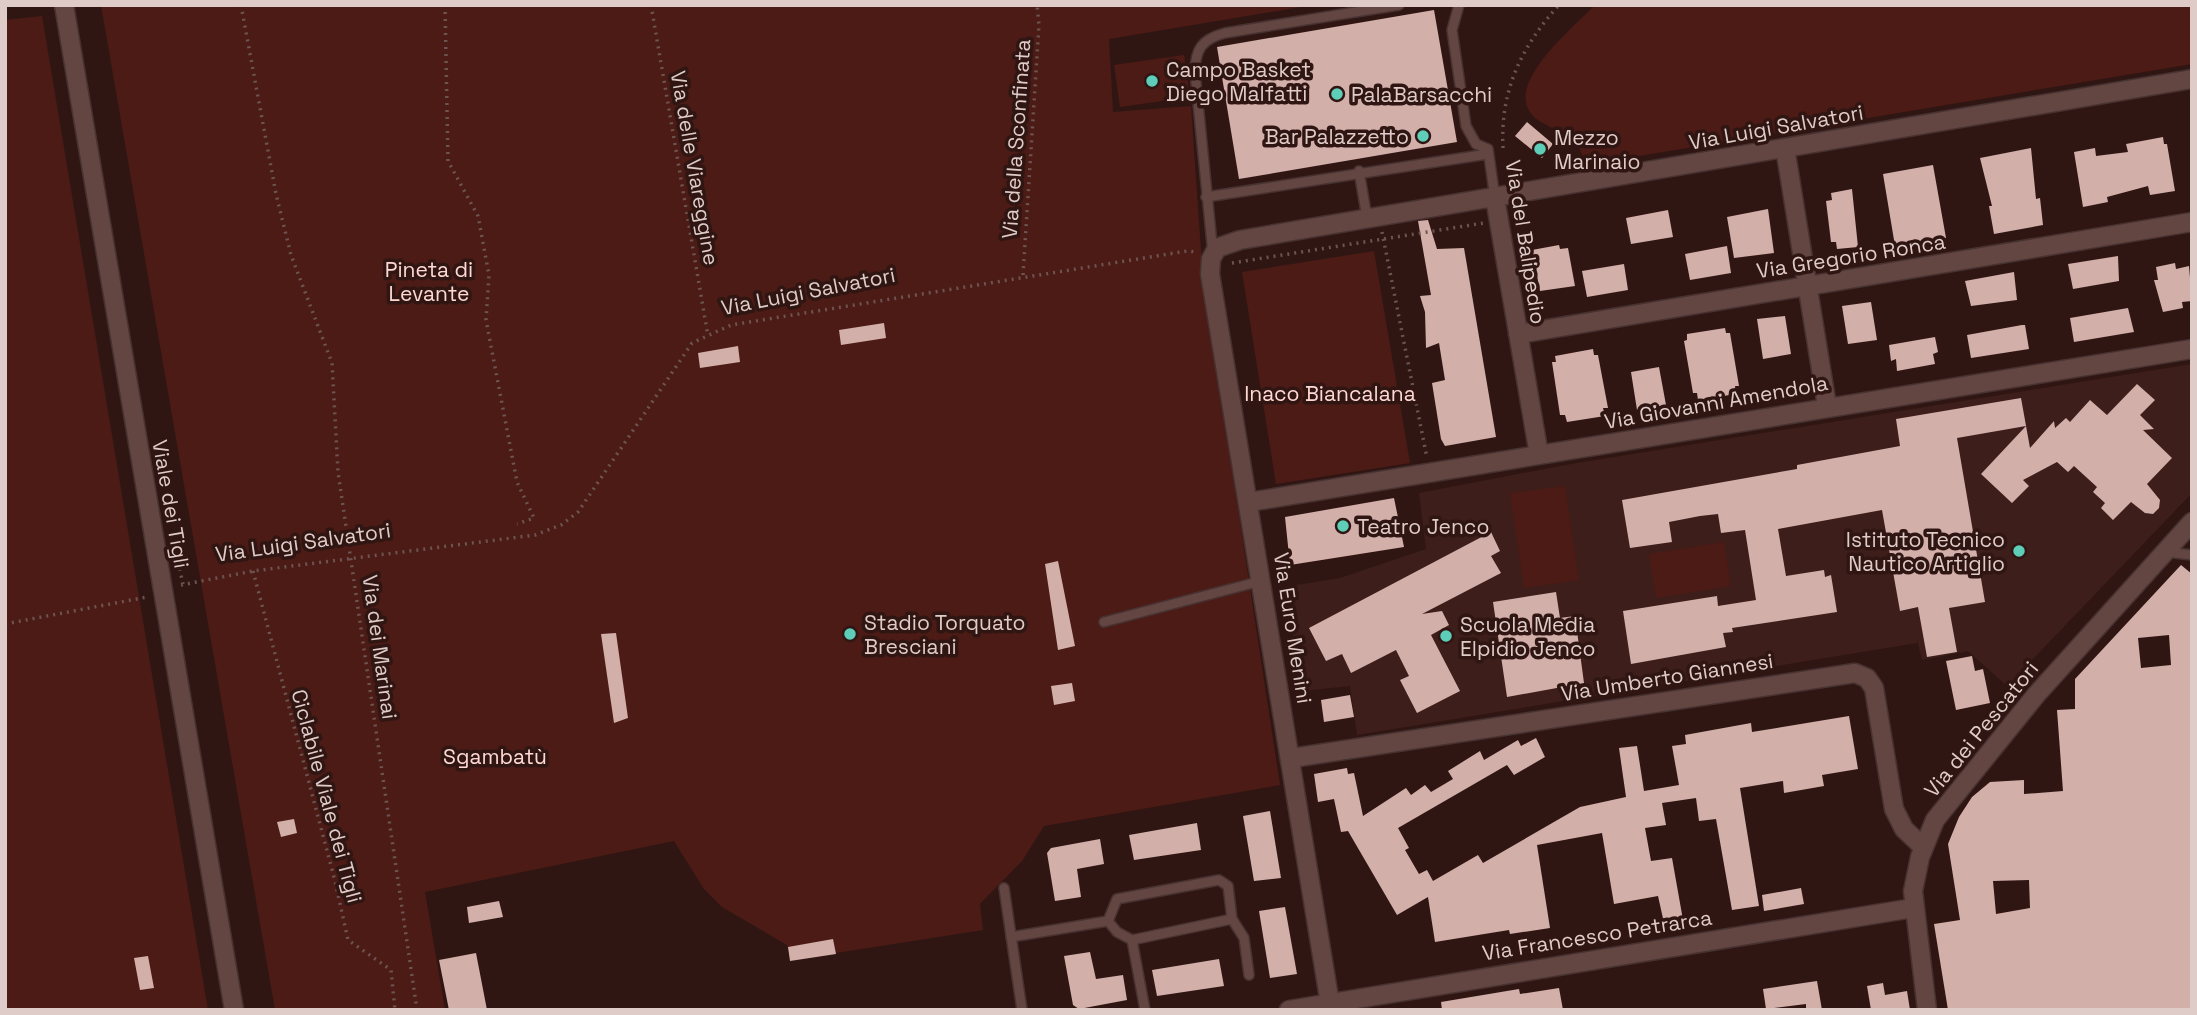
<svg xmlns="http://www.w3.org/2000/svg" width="2197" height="1015" viewBox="0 0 2197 1015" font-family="'Space Grotesk',sans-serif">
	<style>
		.built { fill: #3d1e1a }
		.green { fill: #4c1b16 }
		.building { fill: #d3afaa; fill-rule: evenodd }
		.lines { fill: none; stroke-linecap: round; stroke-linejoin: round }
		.lane-casing { stroke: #473232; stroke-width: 12 }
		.street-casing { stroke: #473232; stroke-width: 21 }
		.secondary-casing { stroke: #473232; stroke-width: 21 }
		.path { stroke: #6c5451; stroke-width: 3.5; stroke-dasharray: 2 5; stroke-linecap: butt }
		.lane { stroke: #634541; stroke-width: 9 }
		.street { stroke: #634541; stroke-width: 18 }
		.secondary { stroke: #634541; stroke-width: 18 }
		.poi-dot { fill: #5eceb8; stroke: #301613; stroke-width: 2.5 }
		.labels { text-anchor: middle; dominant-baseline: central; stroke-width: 7; stroke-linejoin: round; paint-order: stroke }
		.poi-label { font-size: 21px; fill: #dfccc9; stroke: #301613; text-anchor: start }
		.street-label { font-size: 21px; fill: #dfccc9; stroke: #301613 }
		.park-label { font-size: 21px; fill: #ffd8d2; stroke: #301613 }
	</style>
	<rect width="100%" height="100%" fill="#301613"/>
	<path class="built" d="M2192 364V493L2007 686 1968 651 1922 660 1917 640V643L1357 735 1350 686 1303 691 1284 587 1340 578 1426 549 1419 493 1571 464Z"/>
	<path class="green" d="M101 5H1313L1109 39 1113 112 1191 106 1203 280 1280 785 1044 826 1022 861 980 904 983 930 791 960 787 945 722 907 704 889 674 841 425 892 445 1010H275Z
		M1595 5H2192V64L1585 165C1578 133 1566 137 1541 122 1492 93 1574 27 1595 5Z
		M42 16 208 1010H5V20Z
		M1184 55 1190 97 1120 107 1114 65Z
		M1374 251 1410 463 1276 484 1242 272Z
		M1565 486 1579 580 1524 588 1510 493Z
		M1724 542 1731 586 1656 598 1649 554Z"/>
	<path class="building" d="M1434 10 1457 142 1239 179 1217 47Z
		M1527 122 1553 144 1542 158 1515 136Z
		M2163 137 2164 144H2167L2175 191 2150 195 2148 186 2107 197 2108 202 2083 207 2074 152 2095 148 2096 156 2128 152 2126 144Z
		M2031 148 2036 199 2040 198 2043 225 1994 234 1989 206H1992L1980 158Z
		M1933 165 1946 238 1895 246 1883 174Z
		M1852 189 1858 247 1837 249 1836 242H1831L1826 201 1832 200 1831 193Z
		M1768 209 1774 253 1734 258 1727 217Z
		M1668 210 1673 237 1631 244 1626 218Z
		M1428 220 1437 249 1464 248 1496 437 1445 446 1441 439 1432 383 1445 380 1439 343 1426 348 1425 312 1420 296 1431 295 1418 221Z
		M1559 245 1560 249 1568 248 1575 286 1540 291 1532 250Z
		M1727 246 1731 273 1690 280 1685 254Z
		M2118 256 2119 281 2073 289 2068 264Z
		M2175 263 2176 269 2189 266 2192 301 2182 302 2183 308 2163 312 2154 280H2158L2156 267Z
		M1624 264 1628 290 1587 297 1582 271Z
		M2014 272 2017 300 1971 306 1965 281Z
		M1871 302 1877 340 1848 344 1842 306Z
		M2128 308 2134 332 2074 342 2070 318Z
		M1785 316 1791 354 1763 359 1757 319Z
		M884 323 886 338 841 345 839 330Z
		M2022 325H2025L2029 349 1971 358 1967 335Z
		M1725 328 1726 333H1730L1739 386H1735L1736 394 1698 400 1697 393H1693L1684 341 1687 340V334Z
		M1935 337 1938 352 1933 354 1935 364 1897 371 1896 359 1891 361 1889 345Z
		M738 346 740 362 700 368 698 353Z
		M1593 349 1594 355H1598L1608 408H1603L1605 416 1567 422 1565 415H1560L1552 362H1556L1555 356Z
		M1659 367 1666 405 1637 410 1631 372Z
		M2137 384 2155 400 2140 415 2154 429 2143 430 2172 458 2147 484 2160 500 2159 508 2153 514 2145 513 2131 502 2113 520 2101 508 2105 503 2093 492 2097 487 2074 466 2068 472 2057 462 2023 480 2029 486 2012 503 1981 474 2026 426 1957 438 1985 602 1949 608 1957 652 1927 657 1918 607 1900 611 1882 510 1778 529 1786 576 1824 570 1825 577 1831 575 1837 612 1732 628 1733 632 1723 633 1726 647 1631 664 1623 611 1717 596 1718 606 1756 600 1745 530 1721 533 1718 514 1700 516 1669 522 1672 542 1630 548 1622 500 1797 469V465L1900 446 1896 419 2021 398 2030 448 2054 421 2055 428 2066 418 2070 422 2090 400 2107 415Z
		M1394 498 1404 547 1290 565 1285 517Z
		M1491 532 1500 551 1491 556 1501 573 1422 614 1442 611 1449 625 1431 635 1460 691 1417 713 1400 680 1409 676 1396 650 1351 673 1342 654 1326 661 1309 628Z
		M1058 561 1075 646 1058 650 1045 564Z
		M2181 565 2192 574V1010H1948L1934 924 1960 920 1948 844 1959 817 1972 797 1990 782 2024 780V794L2063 791 2057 710 2075 709V679ZM2169 635 2171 665 2141 668 2138 638ZM2029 880 2030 908 1996 914 1993 881Z
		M1556 592 1560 618 1575 616 1584 683 1507 697 1493 602Z
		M616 633 628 718 614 723 601 634Z
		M1972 656 1975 671 1983 669 1990 703 1956 710 1946 661Z
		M1072 683 1075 701 1054 705 1051 686Z
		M1350 695 1354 717 1324 722 1321 700Z
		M1849 716 1858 769 1822 775 1824 786 1807 789 1784 793 1783 781 1740 788 1759 906 1732 910 1716 819 1699 821 1696 798 1662 803 1666 825 1645 828 1651 861 1672 858 1683 920 1664 923 1658 896 1614 904 1602 833 1537 845 1550 928 1510 934 1509 930 1435 942 1428 897 1397 915 1348 831 1341 832 1334 799 1318 802 1314 774 1347 768 1348 774 1354 773 1363 816 1406 788 1411 795 1425 785 1431 792 1453 779 1448 771 1480 751 1484 760 1518 740 1521 746 1536 738 1545 757 1514 775 1507 765 1398 828 1409 848 1405 850 1419 874 1427 870 1433 881 1478 855 1483 863 1580 807 1626 797 1619 748 1637 746 1644 791 1679 785 1672 746 1686 744 1685 735 1751 723 1752 732Z
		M1270 811 1281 878 1254 881 1243 816Z
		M294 819 297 833 281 837 277 822Z
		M1197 823 1201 850 1134 860 1129 835Z
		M1100 839 1104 864 1077 869 1081 897 1055 901 1047 853 1051 848Z
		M1801 888 1804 904 1764 911 1762 895Z
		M499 901 503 917 469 923 467 907Z
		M1285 907 1297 974 1270 978 1259 911Z
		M833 939 836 954 790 961 788 947Z
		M1090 952 1096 979 1123 975 1127 1000 1079 1009 1073 1005 1064 956Z
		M476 953 487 1010H449L439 960Z
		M148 956 154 988 140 990 134 958Z
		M1219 959 1224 986 1157 996 1152 970Z
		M1817 981 1822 1010H1806V1004L1766 1009 1763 989Z
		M1883 983 1885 995 1907 991 1910 1010H1871L1867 986Z
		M1559 988 1563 1010H1442L1441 1002 1519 989 1520 994Z"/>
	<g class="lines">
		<defs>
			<path id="lane" d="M1459 5 1452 30 1466 126 1476 144 1488 149 1495 198
				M1359 171 1367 218
				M1206 197 1488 154
				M1213 254 1195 73C1195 49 1202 39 1225 33L1399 5
				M2166 552 2192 555
				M1104 622 1261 581
				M1219 880 1228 886 1232 919 1132 940 1117 932 1108 921 1117 899Z
				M1004 888 1022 1010
				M1232 919 1244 938 1249 975
				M1011 937 1108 921
				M1132 940 1145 1010"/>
			<path id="street" d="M1785 148 1827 406
				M1495 198 1539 455
				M1518 334 2192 222
				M1249 502 2192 349
				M1292 758 1855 673 1867 678 1874 688 1894 809 1904 829 1923 847
				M1289 1010 1913 908
				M1331 1010 1210 274 1211 259 1217 248 1240 240 2192 79
				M1927 1010 1913 891 1920 857 1935 820 2036 695 2192 522"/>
			<path id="secondary" d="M64 5 234 1010"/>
		</defs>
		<use href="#lane" class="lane-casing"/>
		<use href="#street" class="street-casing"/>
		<use href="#secondary" class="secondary-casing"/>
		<path class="path" d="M241 5 276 194 291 255 332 363 338 472 417 1010
			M445 5 448 161 478 216 489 275 486 320 517 482 534 518 517 524
			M651 5 708 336
			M1503 148C1500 91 1521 47 1559 5
			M1382 232 1427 458
			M1232 263 1484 223
			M1023 275 1039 25 1037 5
			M178 562 183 584
			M253 571 335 881 348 940 391 970 395 1010
			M181 585 253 571 535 535 561 525 578 512 692 343 731 325 1187 251 1197 252
			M5 624 147 597"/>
		<use href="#lane" class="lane"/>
		<use href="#street" class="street"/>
		<use href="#secondary" class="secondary"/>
	</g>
	<g class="poi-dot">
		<circle cx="1152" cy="81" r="7"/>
		<circle cx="1337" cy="94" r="7"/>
		<circle cx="1423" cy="136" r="7"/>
		<circle cx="1540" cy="149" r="7"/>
		<circle cx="1343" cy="526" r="7"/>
		<circle cx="2019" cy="551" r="7"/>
		<circle cx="850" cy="634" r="7"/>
		<circle cx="1446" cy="636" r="7"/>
	</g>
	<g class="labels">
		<g class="poi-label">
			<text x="1166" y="69">Campo Basket<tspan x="1166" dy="24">Diego Malfatti</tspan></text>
			<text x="1351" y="94">PalaBarsacchi</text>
			<text x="1409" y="136" text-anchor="end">Bar Palazzetto</text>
			<text x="1554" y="137">Mezzo<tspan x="1554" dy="24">Marinaio</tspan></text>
			<text x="1357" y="526">Teatro Jenco</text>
			<text x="2005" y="539" text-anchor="end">Istituto Tecnico<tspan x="2005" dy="24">Nautico Artiglio</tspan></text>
			<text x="864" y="622">Stadio Torquato<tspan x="864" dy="24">Bresciani</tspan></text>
			<text x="1460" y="624">Scuola Media<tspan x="1460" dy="24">Elpidio Jenco</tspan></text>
		</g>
		<g class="street-label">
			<text transform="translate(1776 127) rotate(-10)">Via Luigi Salvatori</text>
			<text transform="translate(1016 139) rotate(-86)">Via della Sconfinata</text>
			<text transform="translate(695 168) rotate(80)">Via delle Viareggine</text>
			<text transform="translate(1526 242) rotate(81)">Via del Balipedio</text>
			<text transform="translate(1851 256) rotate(-9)">Via Gregorio Ronca</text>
			<text transform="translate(808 291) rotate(-11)">Via Luigi Salvatori</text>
			<text transform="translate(1716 402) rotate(-10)">Via Giovanni Amendola</text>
			<text transform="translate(171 504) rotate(80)">Viale dei Tigli</text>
			<text transform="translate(303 542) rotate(-8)">Via Luigi Salvatori</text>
			<text transform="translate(1293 628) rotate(81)">Via Euro Menini</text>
			<text transform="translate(380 647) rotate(82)">Via dei Marinai</text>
			<text transform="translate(1667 677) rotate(-9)">Via Umberto Giannesi</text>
			<text transform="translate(1981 729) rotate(-51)">Via dei Pescatori</text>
			<text transform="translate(327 796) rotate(75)">Ciclabile Viale dei Tigli</text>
			<text transform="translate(1597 935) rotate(-9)">Via Francesco Petrarca</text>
		</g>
		<g class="park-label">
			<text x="429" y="269">Pineta di<tspan x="429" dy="24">Levante</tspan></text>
			<text x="1330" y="393">Inaco Biancalana</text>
			<text x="495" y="756">Sgambatù</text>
		</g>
	</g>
	<rect width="2197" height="1015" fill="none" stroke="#dfccc9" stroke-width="14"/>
</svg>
